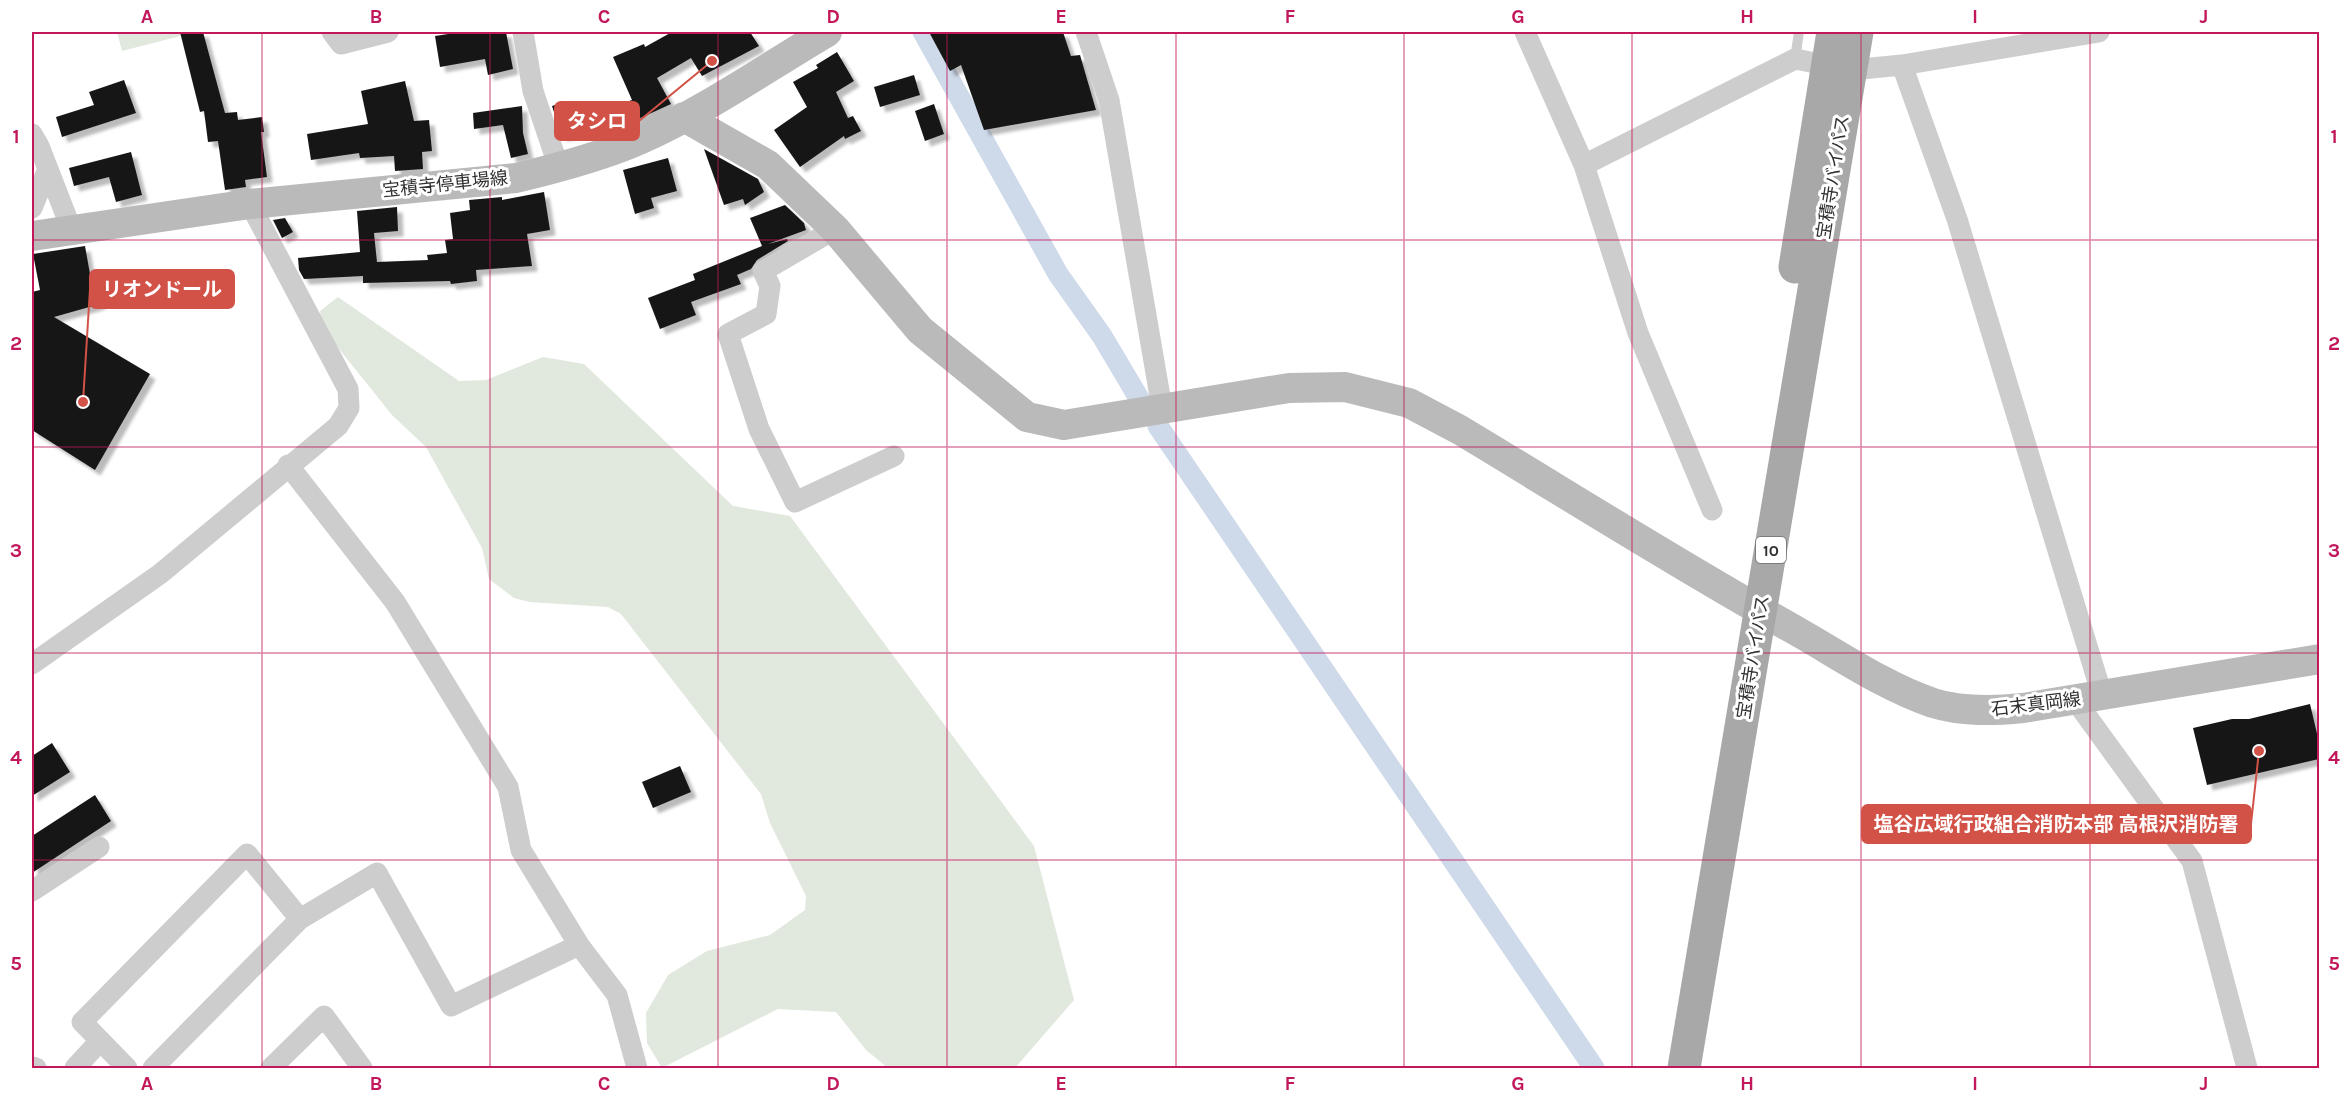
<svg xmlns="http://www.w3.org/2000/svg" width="2351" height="1100" viewBox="0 0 2351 1100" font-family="Karla,'Noto Sans JP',sans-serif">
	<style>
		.green { fill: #e1e8dd }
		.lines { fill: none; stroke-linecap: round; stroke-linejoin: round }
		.canal { stroke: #cedae9; stroke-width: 21 }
		.building { fill: #171717; filter: url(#shadow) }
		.lane { stroke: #cdcdcd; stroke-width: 10 }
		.street { stroke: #cdcdcd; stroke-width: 21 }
		.secondary { stroke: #bababa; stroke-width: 30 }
		.primary { stroke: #a8a8a8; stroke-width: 33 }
		.grid { fill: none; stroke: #c2185b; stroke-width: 1.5; stroke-opacity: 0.55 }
		.labels { text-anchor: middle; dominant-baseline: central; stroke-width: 6; stroke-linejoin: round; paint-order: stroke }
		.shield { fill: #fff; stroke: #6e6e6e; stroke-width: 1.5 }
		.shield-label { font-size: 16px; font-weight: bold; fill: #303030 }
		.street-label { font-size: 18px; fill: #303030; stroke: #fff }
		.leader { fill: none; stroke: #d25247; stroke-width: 2 }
		.callout-dot { fill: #d25247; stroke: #fff; stroke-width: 2 }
		.callout { fill: #d25247; stroke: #d25247; stroke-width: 2 }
		.callout-label { font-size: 20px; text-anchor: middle; font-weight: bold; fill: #fff }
		.neatline { fill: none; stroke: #c2185b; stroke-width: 2 }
		.grid-label { font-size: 20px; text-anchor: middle; font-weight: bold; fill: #c2185b }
	</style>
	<defs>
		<filter id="shadow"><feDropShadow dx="5.5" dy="5.5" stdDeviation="1.5" flood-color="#0004"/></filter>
	</defs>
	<rect width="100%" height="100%" fill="#fff"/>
	<path class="green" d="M117 32H196L122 51Z
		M338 297 459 381 486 380 543 357 584 364 733 506 790 516 1034 846 1074 1000 1015 1068H888L866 1050 836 1012 778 1009 662 1068 647 1043 646 1013 668 975 707 951 770 935 805 910 806 896 770 823 761 794 621 614 608 607 529 602 514 598 489 579 482 548 426 447 392 415 323 329 320 311Z"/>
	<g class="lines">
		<path class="canal" d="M923 32 1058 274 1102 336 1140 400
			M1158 426 1594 1068"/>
	</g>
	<path class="building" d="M180 32H203L225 113 237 112 238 120 262 117 264 132H261L267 177 245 180 246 187 225 190 218 141 208 142 204 111 200 112Z
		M461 32H506L513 69 488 75 485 59 440 67 435 36Z
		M672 32H750L759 46 702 76 691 58 657 78 671 104 610 132 602 111 632 100 613 57 644 44 645 47Z
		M929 32H1063L1071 56 1080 55 1096 110 984 130 961 65 950 71Z
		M837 52 854 81 836 92 848 118 853 116 861 131 845 139 844 136 800 167 774 130 807 107 793 82 818 68 816 65Z
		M914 75 920 95 880 107 874 87Z
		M124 80 136 113 62 137 56 117 94 105 89 92Z
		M405 81 414 121 429 120 432 151 422 152 423 169 395 171 394 156 360 158 359 153 311 160 307 134 368 124 361 91Z
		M568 101 578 131 562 136 552 106Z
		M934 104 944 134 925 141 915 111Z
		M522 106 523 133 528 154 511 158 503 125 474 129 473 113Z
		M704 149 758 179 764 192 745 205 743 199 724 205Z
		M131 152 142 195 116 202 109 177 74 186 69 168Z
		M668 158 677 191 651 198 654 208 635 214 623 170Z
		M544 192 550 230 527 234 532 266 476 270 477 281 451 284 450 281 363 283V276L304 279 299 270 298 258 360 252 357 211 397 207 398 231 374 233 377 262 428 260 427 255 447 253 445 240 453 239 450 213 470 210 469 200 502 197V200Z
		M785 205 804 223 806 230 768 244 787 239 788 241 757 260 751 269 737 275 741 284 691 302 696 315 660 329 648 298 695 280 693 274 762 246 750 218Z
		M285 218 293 232 282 238 273 220Z
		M85 246 92 285 94 284 100 304 54 317 150 374 95 470 32 430V292L40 290 33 254Z
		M2310 704 2319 742V759L2207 785 2193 728 2232 719H2249Z
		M52 743 70 772 32 796V756Z
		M680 766 691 792 653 808 642 782Z
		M95 795 111 821 32 873V836Z"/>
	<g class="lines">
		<path class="lane" d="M1795 59 1799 32"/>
		<path class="street" d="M332 32 341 44 388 32
			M523 32 533 91 559 168
			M1086 32 1109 100 1162 408
			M1525 32 1584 165 1638 333 1712 510
			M1902 65 1957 219 2102 695
			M32 134 39 146 72 231
			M1584 165 1795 59 1851 70 1902 65 2099 32
			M32 208 48 169
			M835 229 763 271 770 286 766 314 728 334 759 429 795 502 894 456
			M288 465 395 602 508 787 521 850 579 945 617 995 637 1068
			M32 664 160 574 338 426 349 408 348 389 250 204
			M2075 700 2192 861 2247 1068
			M32 891 99 847
			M32 1067 36 1068
			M75 1068 100 1041
			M127 1068 82 1022 247 854 300 919
			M153 1068 300 919 377 873 451 1006 579 945
			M271 1068 324 1016 362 1068"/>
		<path class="secondary" d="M684 117 768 165 835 229 920 330 1027 417 1064 425 1289 388 1345 387 1409 403 1460 430C1573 498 1685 569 1800 633 1842 657 1886 687 1933 703 1962 712 1993 711 2023 708L2320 659
			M32 236 250 204 516 178C558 168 600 157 639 140 705 111 766 68 827 32"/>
		<path class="primary" d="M1795 267 1833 32
			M1684 1068 1857 32"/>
	</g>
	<path class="grid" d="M262 32V1068M490 32V1068M718 32V1068M947 32V1068M1176 32V1068M1404 32V1068M1632 32V1068M1861 32V1068M2090 32V1068M32 240H2320M32 447H2320M32 653H2320M32 860H2320"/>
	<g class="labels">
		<rect class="shield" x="1756" y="537" width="30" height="26" rx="4.5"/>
		<g class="shield-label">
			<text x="1771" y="550">10</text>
		</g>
		<g class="street-label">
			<text transform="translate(1833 177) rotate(-81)">宝積寺バイパス</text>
			<text transform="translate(445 184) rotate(-6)">宝積寺停車場線</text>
			<text transform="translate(1753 657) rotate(-81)">宝積寺バイパス</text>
			<text transform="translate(2036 704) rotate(-7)">石末真岡線</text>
		</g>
	</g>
	<path class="leader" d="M712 61L639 121M83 402L90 289M2259 751L2251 824"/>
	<g class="callout-dot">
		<circle cx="712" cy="61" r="6"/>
		<circle cx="83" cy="402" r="6"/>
		<circle cx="2259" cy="751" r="6"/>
	</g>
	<g class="callout">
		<rect x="555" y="102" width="84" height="38" rx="6"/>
		<rect x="90" y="270" width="144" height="38" rx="6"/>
		<rect x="1862" y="805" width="389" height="38" rx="6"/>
	</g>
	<g class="callout-label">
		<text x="597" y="128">タシロ</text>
		<text x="162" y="296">リオンドール</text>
		<text x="2056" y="831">塩谷広域行政組合消防本部 高根沢消防署</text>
	</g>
	<rect width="2351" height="1100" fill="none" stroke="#ffffff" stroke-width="66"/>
	<rect x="33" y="33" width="2285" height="1034" class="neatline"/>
	<g class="grid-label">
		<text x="147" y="23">A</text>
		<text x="376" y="23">B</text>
		<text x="604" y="23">C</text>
		<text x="833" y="23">D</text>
		<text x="1061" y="23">E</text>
		<text x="1290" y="23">F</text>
		<text x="1518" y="23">G</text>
		<text x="1747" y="23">H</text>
		<text x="1975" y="23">I</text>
		<text x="2204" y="23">J</text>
		<text x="16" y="143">1</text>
		<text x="2334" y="143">1</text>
		<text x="16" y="350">2</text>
		<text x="2334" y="350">2</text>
		<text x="16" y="557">3</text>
		<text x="2334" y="557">3</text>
		<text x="16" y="764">4</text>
		<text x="2334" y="764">4</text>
		<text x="16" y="970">5</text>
		<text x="2334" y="970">5</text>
		<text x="147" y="1090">A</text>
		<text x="376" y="1090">B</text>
		<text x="604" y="1090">C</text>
		<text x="833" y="1090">D</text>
		<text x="1061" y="1090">E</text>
		<text x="1290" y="1090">F</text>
		<text x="1518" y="1090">G</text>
		<text x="1747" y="1090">H</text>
		<text x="1975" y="1090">I</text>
		<text x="2204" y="1090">J</text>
	</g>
</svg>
